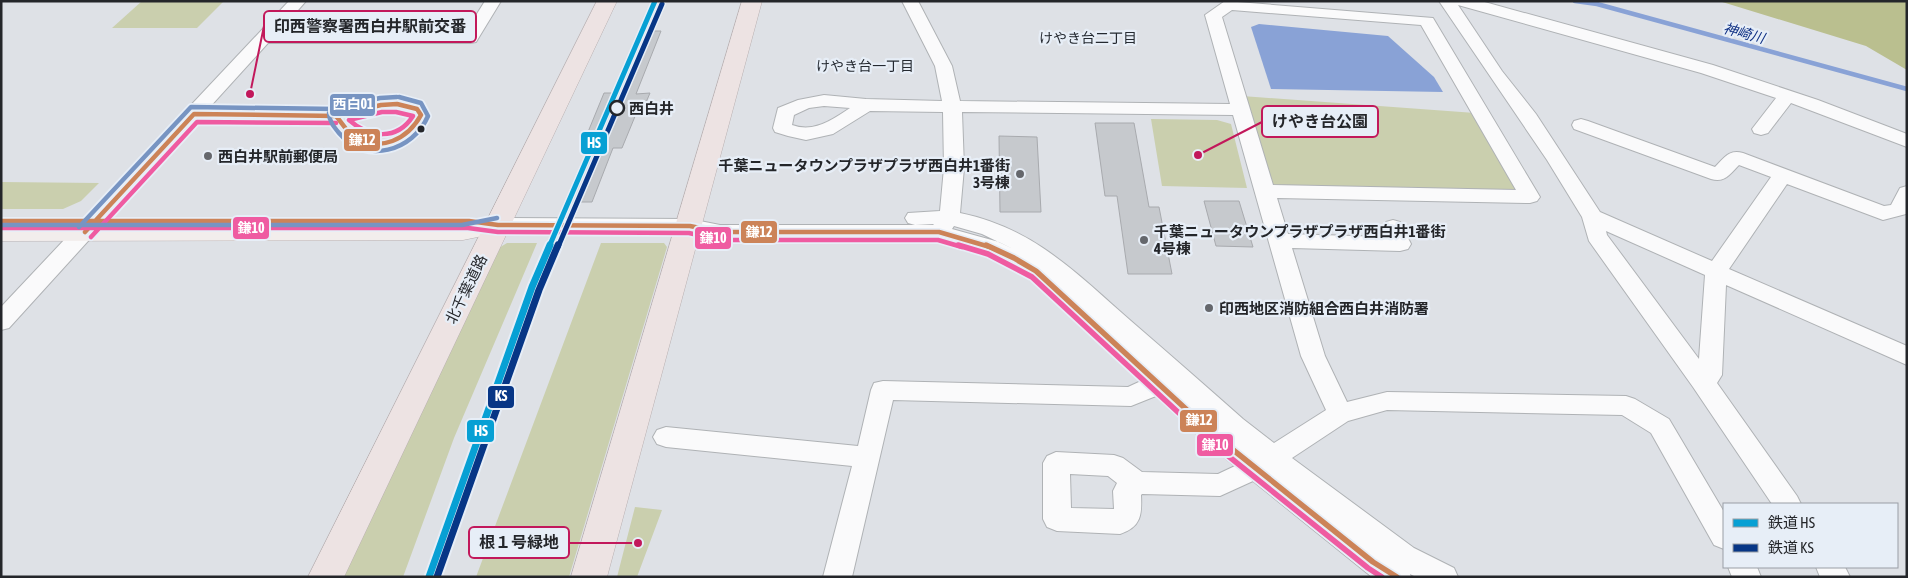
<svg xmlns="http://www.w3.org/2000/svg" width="1908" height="578" viewBox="0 0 1908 578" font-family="'Asap Condensed','Noto Sans JP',sans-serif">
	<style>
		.green { fill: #cacfae }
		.forest { fill: #babf8f }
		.water { fill: #89a2d6 }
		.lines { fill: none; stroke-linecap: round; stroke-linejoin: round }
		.stream { stroke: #89a2d6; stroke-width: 4.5 }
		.building { fill: #c6c9cd; stroke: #a8aaae }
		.minor-casing { stroke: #afb2b5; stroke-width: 2 }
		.major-casing { stroke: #b9b0b1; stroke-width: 1 }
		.highway-casing { stroke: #b9b0b1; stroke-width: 1 }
		.minor { fill: #fafafb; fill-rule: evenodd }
		.major { fill: #f2edec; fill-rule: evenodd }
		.highway { fill: #ede3e3; fill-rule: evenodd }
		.bus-1-far1-casing { stroke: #e7eef7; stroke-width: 8 }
		.bus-1-casing { stroke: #e7eef7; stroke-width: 9 }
		.bus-2-far1-casing { stroke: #e7eef7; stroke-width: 8 }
		.bus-2-casing { stroke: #e7eef7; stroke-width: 9 }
		.bus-3-casing { stroke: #e7eef7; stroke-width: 8 }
		.bus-1-far1 { stroke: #cc8358; stroke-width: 4.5 }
		.bus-1 { stroke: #cc8358; stroke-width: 5.5 }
		.bus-2-far1 { stroke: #ef5ba1; stroke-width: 4.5 }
		.bus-2 { stroke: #ef5ba1; stroke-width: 5.5 }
		.bus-3 { stroke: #7794c2; stroke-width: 4.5 }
		.rail-1-far1-casing { stroke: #e7eef7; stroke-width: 8 }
		.rail-1-casing { stroke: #e7eef7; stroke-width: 11 }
		.rail-2-far1-casing { stroke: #e7eef7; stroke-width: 8 }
		.rail-2-casing { stroke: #e7eef7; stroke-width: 11 }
		.rail-1-far1 { stroke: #07a0d4; stroke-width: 5 }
		.rail-1 { stroke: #07a0d4; stroke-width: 7 }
		.rail-2-far1 { stroke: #073686; stroke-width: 5 }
		.rail-2 { stroke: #073686; stroke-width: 7 }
		.stop-dot { fill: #e7eef7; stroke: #24262a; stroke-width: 2.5 }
		.bus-dot { fill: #24262a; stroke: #e7eef7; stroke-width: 2 }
		.poi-dot { fill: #65676c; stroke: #e7eef7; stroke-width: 2 }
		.labels { text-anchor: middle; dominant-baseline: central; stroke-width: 4.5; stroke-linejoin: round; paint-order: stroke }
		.far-water-label { font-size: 14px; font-style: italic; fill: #0f3084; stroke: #e7eef7 }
		.far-neighbourhood-label { font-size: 14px; fill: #252a31; stroke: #e7eef7 }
		.stop-label { font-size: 15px; font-weight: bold; fill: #24262a; stroke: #e7eef7; text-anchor: start }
		.poi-label { font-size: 15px; font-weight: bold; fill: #24262a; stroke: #e7eef7; text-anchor: start }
		.street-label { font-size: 15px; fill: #24262a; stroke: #e7eef7 }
		.leader { fill: none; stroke: #c2185b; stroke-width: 2 }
		.callout-dot { fill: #c2185b; stroke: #e7eef7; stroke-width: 2 }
		.callout { fill: #e7eef7; stroke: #c2185b; stroke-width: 2 }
		.callout-label { font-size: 16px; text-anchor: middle; font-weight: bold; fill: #24262a }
		.line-badge { stroke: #e7eef7; stroke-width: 2 }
		.badge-label { font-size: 14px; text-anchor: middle; font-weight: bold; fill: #fff }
	</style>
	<rect width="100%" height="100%" fill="#dee1e6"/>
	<path class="green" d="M142 1H224L197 28H112Z
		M1242 96 1475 113 1517 188 1512 192 1277 187 1267 182Z
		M1151 119 1217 120 1231 124 1247 188 1162 186Z
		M1 182 99 183 81 201 63 209H1Z
		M507 243H537L454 438 403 577H341L497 249Z
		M601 243H664L667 247 569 577H476Z
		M635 507 662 510 637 577H617Z"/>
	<path class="forest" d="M1719 1H1907V70L1866 46Z"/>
	<path class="water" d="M1259 24 1388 36 1434 77 1443 92 1271 89 1251 27Z"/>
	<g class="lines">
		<path class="stream" d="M1575 1 1597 4 1907 89"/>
	</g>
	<path class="building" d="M643 31H661L636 94 650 93 641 114H636L622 148H613L592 202H570L592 149H581L604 93H615Z
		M1095 123H1134L1149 207H1159L1172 274H1128L1117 196H1105Z
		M999 136 1037 137 1041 212H1000Z
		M1204 201H1239L1253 247 1216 246Z"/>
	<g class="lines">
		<defs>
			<path id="minor" d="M289 1H306L278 33H465L485 1H501L476 42 470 43H268L9 328 1 330V307Z
				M902 1H918L952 66 960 101 1230 104 1205 15 1225 1 1433 18 1540 197 1537 201 1530 203 1277 198 1288 234 1386 237 1382 227 1386 222 1393 220 1400 222 1411 244 1408 249 1400 251 1292 248 1325 356 1347 402 1387 392 1626 396 1635 399 1669 419 1724 512V549L1714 545 1651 433 1622 415 1387 410 1348 421 1292 458 1414 548 1454 568 1458 577H1416L1410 574 1411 577H1372L1253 481 1220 496 1142 494 1141 495C1142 515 1141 527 1120 534L1057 531 1047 527 1043 519V463L1047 456 1056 452 1114 455 1123 458 1142 472 1218 474 1235 466 1203 440 1156 396 1131 406 893 400 852 577H823L852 466 666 447 657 444 653 437 657 430 666 427 858 446 871 390 874 383 883 381 1128 387 1141 381 1041 287 1006 263 983 252 938 239H720L690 233 498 232 491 230 487 225 491 220 498 218 690 219 720 225H933L934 224 915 225 908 223 905 218 908 213 940 211 944 168 943 112 870 111 833 134 806 140 788 136 775 132 773 128 778 108 798 100 824 95 866 99 942 101 935 66ZM1232 10 1421 25 1516 190 1273 185 1222 17ZM824 106 850 108C832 120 814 133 792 125L794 115 809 108ZM962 112 1233 115 1301 356 1326 410 1274 443 1243 419C1206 386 1169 354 1131 321 1077 274 1034 228 960 213L964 168ZM954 226 982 234 1013 249 999 242 952 229ZM1070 474 1108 476 1117 483 1113 491 1114 509 1071 508Z
				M1439 1H1481L1713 65 1818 100 1907 134V147L1791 103 1768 133 1761 135 1754 133 1752 129 1776 98 1701 73 1458 5 1502 71 1536 114 1600 212 1712 261 1771 177 1739 165C1730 174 1725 183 1711 179L1574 129 1572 125 1574 121 1581 119 1588 121 1715 167C1724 158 1729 149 1743 153L1884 206 1891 205 1900 188 1907 186 1906 214 1883 220 1787 184 1729 269 1907 346V365L1726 285 1722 375 1717 383 1797 496 1801 504H1772L1693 387 1589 241 1582 217 1547 160ZM1606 231 1705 275 1699 359 1607 235Z
				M1728 567H1757L1761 577H1732Z
				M1816 567H1845L1850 577H1820Z"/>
			<path id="major" d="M498 217 507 219 511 225 507 231 463 240 1 241V225L463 224Z"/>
			<path id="highway" d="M597 1H617L344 577H308Z
				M742 1H762L607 577H571Z"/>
		</defs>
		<use href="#minor" class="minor-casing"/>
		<use href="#major" class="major-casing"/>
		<use href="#highway" class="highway-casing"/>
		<use href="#minor" class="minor"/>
		<use href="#major" class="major"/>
		<use href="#highway" class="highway"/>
		<defs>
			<path id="bus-1-far1" d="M397 104 417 109 421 115C408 139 380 153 354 137 347 132 342 123 336 116L381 105Z
				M1 221H469L498 225 690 226 720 232H939L990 247
				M85 232 194 114 336 116"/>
			<path id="bus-1" d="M986 245 1014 258 1036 271 1212 433 1373 562 1397 577"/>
			<path id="bus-2-far1" d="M382 112H396L413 116C397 141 369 138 349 120Z
				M1 228H468L498 232 689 233 720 240H938L962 247
				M91 237 197 122 336 123"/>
			<path id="bus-2" d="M958 245 988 254 1032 277 1207 439 1368 568 1382 577"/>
			<path id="bus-3" d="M397 97 380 98 334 109 329 113C329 121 334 127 339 133 366 165 413 151 428 116L421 103 399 97
				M1 225H462L497 218
				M79 227 191 107 336 109"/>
		</defs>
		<use href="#bus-1-far1" class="bus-1-far1-casing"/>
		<use href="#bus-1" class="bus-1-casing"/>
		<use href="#bus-2-far1" class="bus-2-far1-casing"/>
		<use href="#bus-2" class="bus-2-casing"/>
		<use href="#bus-3" class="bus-3-casing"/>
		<use href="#bus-1-far1" class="bus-1-far1"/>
		<use href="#bus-1" class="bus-1"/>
		<use href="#bus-2-far1" class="bus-2-far1"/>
		<use href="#bus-2" class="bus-2"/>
		<use href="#bus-3" class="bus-3"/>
		<defs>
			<path id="rail-1-far1" d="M549 247 655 1"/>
			<path id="rail-1" d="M429 577 532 287 550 245"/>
			<path id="rail-2-far1" d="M558 247 662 4"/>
			<path id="rail-2" d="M437 577 539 290 558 245"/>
		</defs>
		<use href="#rail-1-far1" class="rail-1-far1-casing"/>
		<use href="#rail-1" class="rail-1-casing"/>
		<use href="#rail-2-far1" class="rail-2-far1-casing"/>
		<use href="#rail-2" class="rail-2-casing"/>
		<use href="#rail-1-far1" class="rail-1-far1"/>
		<use href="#rail-1" class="rail-1"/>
		<use href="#rail-2-far1" class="rail-2-far1"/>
		<use href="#rail-2" class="rail-2"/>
	</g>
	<circle class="stop-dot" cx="617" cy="108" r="7"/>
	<circle class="bus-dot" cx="421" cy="129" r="4.5"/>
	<g class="poi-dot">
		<circle cx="208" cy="156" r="5"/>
		<circle cx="1020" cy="174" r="5"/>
		<circle cx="1144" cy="240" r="5"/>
		<circle cx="1209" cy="308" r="5"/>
	</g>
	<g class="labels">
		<g class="far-water-label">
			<text transform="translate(1744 33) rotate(15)">神崎川</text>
		</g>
		<g class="far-neighbourhood-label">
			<text x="1088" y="38">けやき台二丁目</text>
			<text x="865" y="66">けやき台一丁目</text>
		</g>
		<g class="stop-label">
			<text x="629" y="108">西白井</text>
		</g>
		<g class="poi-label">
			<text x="218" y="156">西白井駅前郵便局</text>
			<text x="1010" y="165" text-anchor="end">千葉ニュータウンプラザプラザ西白井1番街<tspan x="1010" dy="17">3号棟</tspan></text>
			<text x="1154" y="231">千葉ニュータウンプラザプラザ西白井1番街<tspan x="1154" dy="17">4号棟</tspan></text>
			<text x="1219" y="308">印西地区消防組合西白井消防署</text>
		</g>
		<g class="street-label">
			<text transform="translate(466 289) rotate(-64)">北千葉道路</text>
		</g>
	</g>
	<path class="leader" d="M250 94L264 26M1198 155L1262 122M638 543L569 543"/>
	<g class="callout-dot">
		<circle cx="250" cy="94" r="5"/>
		<circle cx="1198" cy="155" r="5"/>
		<circle cx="638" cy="543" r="5"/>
	</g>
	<g class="callout">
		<rect x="264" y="11" width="212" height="31" rx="5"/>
		<rect x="1262" y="106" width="116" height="31" rx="5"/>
		<rect x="469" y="527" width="100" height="31" rx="5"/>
	</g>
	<g class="callout-label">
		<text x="370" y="32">印西警察署西白井駅前交番</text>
		<text x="1320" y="127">けやき台公園</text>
		<text x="519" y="548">根１号緑地</text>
	</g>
	<g class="line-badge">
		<rect x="329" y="93" width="47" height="24" rx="5" fill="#7794c2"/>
		<rect x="343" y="128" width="38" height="24" rx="5" fill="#cc8358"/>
		<rect x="580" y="131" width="28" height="24" rx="5" fill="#07a0d4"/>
		<rect x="232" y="216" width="38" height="24" rx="5" fill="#ef5ba1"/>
		<rect x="740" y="220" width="38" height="24" rx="5" fill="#cc8358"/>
		<rect x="694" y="226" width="38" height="24" rx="5" fill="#ef5ba1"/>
		<rect x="487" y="385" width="28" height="24" rx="5" fill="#073686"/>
		<rect x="1179" y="409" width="39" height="24" rx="5" fill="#cc8358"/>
		<rect x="466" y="419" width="29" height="24" rx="5" fill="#07a0d4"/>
		<rect x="1196" y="433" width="38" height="24" rx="5" fill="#ef5ba1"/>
	</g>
	<g class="badge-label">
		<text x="353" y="109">西白01</text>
		<text x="362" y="145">鎌12</text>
		<text x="594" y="148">HS</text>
		<text x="251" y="233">鎌10</text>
		<text x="759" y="237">鎌12</text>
		<text x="713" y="243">鎌10</text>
		<text x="501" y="401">KS</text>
		<text x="1199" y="425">鎌12</text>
		<text x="481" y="436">HS</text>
		<text x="1215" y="450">鎌10</text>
	</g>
	<rect width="1908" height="578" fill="none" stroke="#24262a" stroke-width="5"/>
	<rect x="1723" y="503" width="175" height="65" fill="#e7eef7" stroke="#999ea5"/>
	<rect x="1733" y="519" width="25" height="8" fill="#07a0d4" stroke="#999ea5"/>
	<text x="1768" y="528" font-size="15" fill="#24262a">鉄道 HS</text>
	<rect x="1733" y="544" width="25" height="8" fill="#073686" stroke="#999ea5"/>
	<text x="1768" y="553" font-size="15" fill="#24262a">鉄道 KS</text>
</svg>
